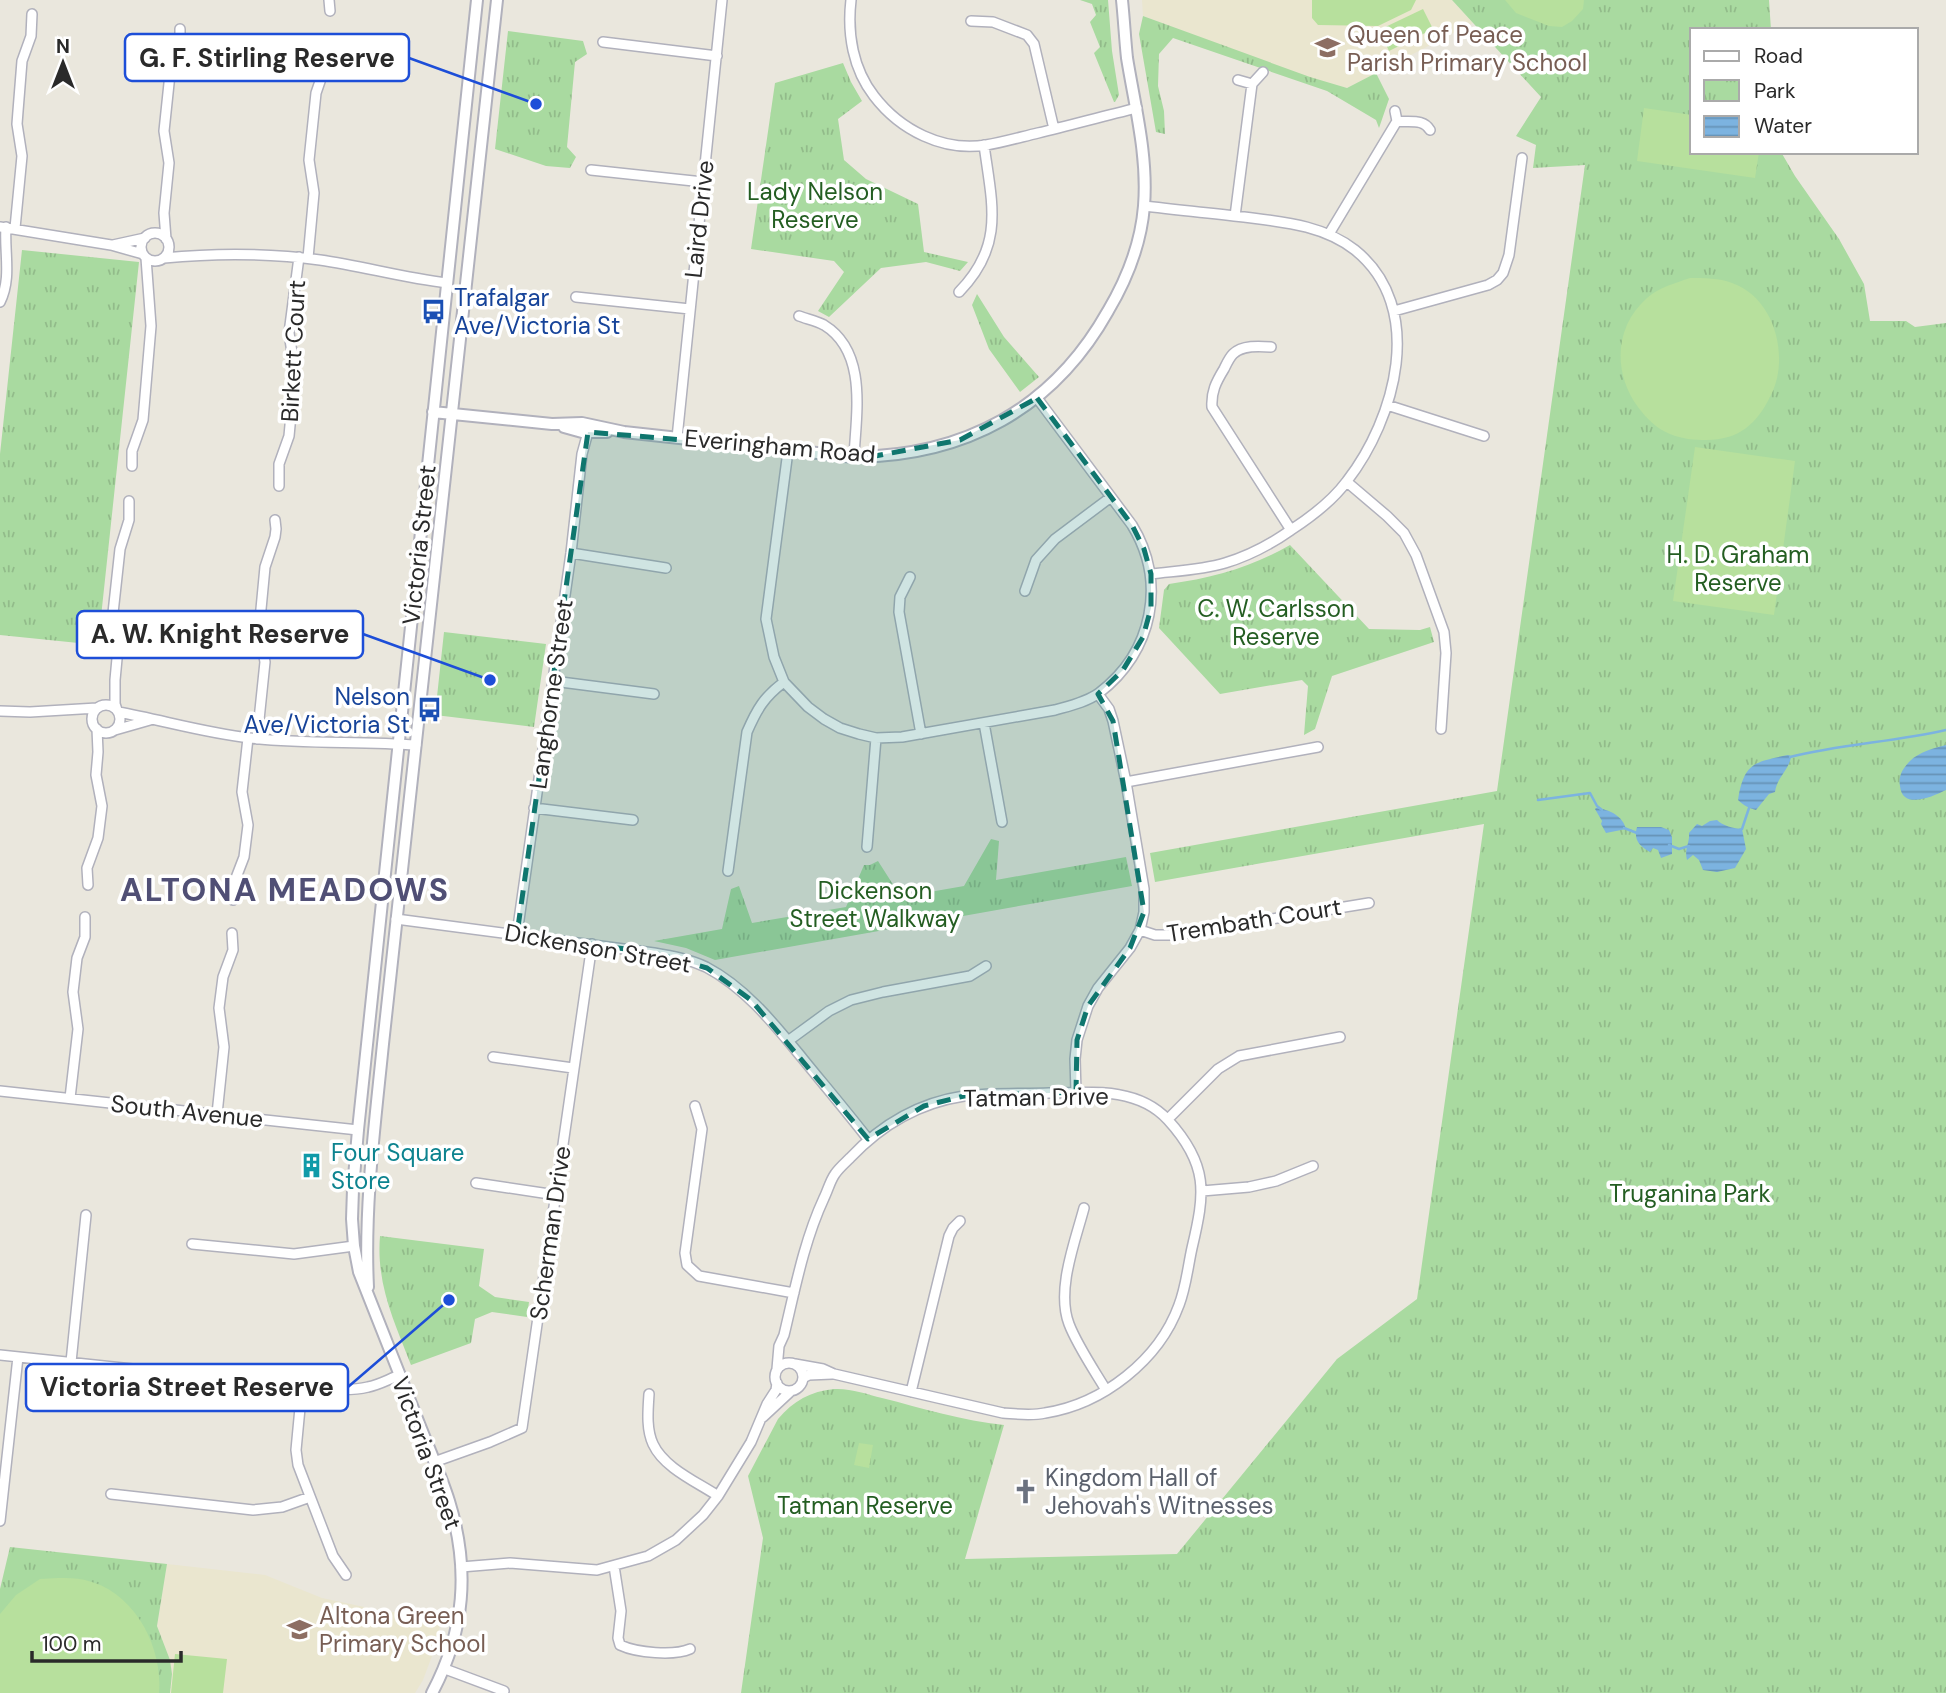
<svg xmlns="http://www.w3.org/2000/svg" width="1946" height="1693" viewBox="0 0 1946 1693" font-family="'DM Sans',sans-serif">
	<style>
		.education { fill: #eae6cf }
		.park { fill: url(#park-tufts) }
		.pitch { fill: #b7e09d }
		.water { fill: url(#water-rules) }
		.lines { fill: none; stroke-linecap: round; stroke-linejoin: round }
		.stream { stroke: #7cb3e0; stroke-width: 2.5 }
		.minor-casing { stroke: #b1b1bc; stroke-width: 12 }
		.tertiary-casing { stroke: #b1b1bc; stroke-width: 14 }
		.minor { stroke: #fff; stroke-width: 9 }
		.tertiary { stroke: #fff; stroke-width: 10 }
		.marked { fill: #0f766e; fill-opacity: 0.2; stroke: #0f766e; stroke-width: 5; stroke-dasharray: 14 9; stroke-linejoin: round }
		.labels { text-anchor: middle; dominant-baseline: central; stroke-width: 7; stroke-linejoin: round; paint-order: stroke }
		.education-label { font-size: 24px; fill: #785e54; stroke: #fff; text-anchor: start }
		.park-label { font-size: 24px; fill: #245e22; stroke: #fff }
		.street-label { font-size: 24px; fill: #2a2a2a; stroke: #fff }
		.transit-label { font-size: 24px; fill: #164399; stroke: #fff; text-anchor: start }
		.culture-label { font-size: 24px; fill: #0d838f; stroke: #fff; text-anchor: start }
		.worship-label { font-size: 24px; fill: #5b616d; stroke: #fff; text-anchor: start }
		.district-label { font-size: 32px; font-weight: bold; letter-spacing: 2px; fill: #504f75; stroke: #fff }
		.leader { fill: none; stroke: #1d4ed8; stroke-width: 2.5 }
		.callout-dot { fill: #1d4ed8; stroke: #fff; stroke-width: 2.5 }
		.callout { fill: #fff; stroke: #1d4ed8; stroke-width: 2.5 }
		.callout-label { font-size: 26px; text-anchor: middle; font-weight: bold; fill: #2a2a2a }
	</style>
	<defs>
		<pattern id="park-tufts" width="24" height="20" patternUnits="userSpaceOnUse" patternTransform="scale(1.75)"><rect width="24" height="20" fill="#a9daa0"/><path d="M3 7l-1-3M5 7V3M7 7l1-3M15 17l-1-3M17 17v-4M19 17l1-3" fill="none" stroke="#92bb8a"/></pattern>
		<pattern id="water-rules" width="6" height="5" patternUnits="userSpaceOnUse" patternTransform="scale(1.75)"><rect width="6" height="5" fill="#7cb3e0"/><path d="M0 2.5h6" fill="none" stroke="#6692b6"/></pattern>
	</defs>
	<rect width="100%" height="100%" fill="#eae7dd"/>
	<path class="education" d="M1142 0H1452L1473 23 1347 88 1310 78 1143 16Z
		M167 1564 265 1575 322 1598 383 1611 442 1617 435 1648 423 1680 415 1693H170L172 1674 170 1660 157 1626Z"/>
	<path class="park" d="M1080 0H1108L1112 51 1119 95 1115 102H1114L1094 53 1100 47 1090 22 1096 15 1092 4Z
		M1452 0H1769L1771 30H1692V152H1781L1795 176 1839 239 1864 284 1870 321H1906L1915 327 1946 323V1693H741L763 1538 748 1476 778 1419C793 1401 811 1391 834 1389 850 1388 867 1394 882 1398 922 1408 963 1421 1004 1425L965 1559 1177 1554 1337 1359 1417 1299 1484 824 1155 882 1150 853 1497 791 1585 165 1533 168 1536 145 1516 136 1541 97Z
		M1143 16 1310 77 1347 88 1376 73 1389 99 1379 128 1376 120 1327 91 1173 38 1159 54 1158 86 1164 111 1165 134 1156 132 1139 34Z
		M508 31 583 41 587 54 575 62 567 147 576 157 570 168 546 166 495 149Z
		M843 63 851 82 862 101 838 119 844 160 866 179 918 204 924 252 968 262 960 271 926 262 881 268 829 317 818 311 844 272 834 261 751 249 775 83Z
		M22 250 139 262 98 645 0 635V454Z
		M977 294 1004 337 1039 377 1020 392 989 349 972 305Z
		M1290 545 1369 629 1420 630 1430 627 1434 642 1332 676 1315 729 1304 735 1308 686 1302 680 1220 694 1159 628 1164 590 1169 584C1213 578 1252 567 1290 545Z
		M444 632 546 644 534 727 435 715Z
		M991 839 999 841 996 880 1126 857 1132 886 715 960 686 948 654 941 722 929 731 889 739 886 752 923 846 907 864 865H870L878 861 901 897 964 886Z
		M380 1236 484 1249 479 1286 495 1297 529 1302 527 1317 492 1312 475 1319 471 1343 411 1365C394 1321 376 1284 380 1236Z
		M10 1547 167 1564 157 1626 170 1660 172 1674 170 1693H0V1589Z"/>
	<path class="pitch" d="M1312 0H1416L1411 10 1378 26 1318 25 1312 18Z
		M1505 0H1584L1583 9 1572 21 1562 27 1549 26 1516 13Z
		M1423 9 1433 29 1389 51 1379 30Z
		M1644 108 1692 115V152H1759L1755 178 1637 161Z
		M1690 278C1704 278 1719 278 1732 283 1775 298 1790 357 1771 395 1757 424 1739 440 1706 440 1694 440 1682 439 1670 434 1657 429 1646 418 1638 407 1613 373 1614 327 1647 298 1659 287 1676 283 1690 278Z
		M1695 447 1795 461 1774 615 1673 601Z
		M859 1443 873 1445 869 1468 854 1465Z
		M58 1578C66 1578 76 1578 85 1580 134 1591 163 1646 159 1693H0V1614L16 1595 40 1579Z
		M175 1654 227 1659 223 1693H171Z"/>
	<path class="water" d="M1946 745V790C1932 797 1902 810 1900 786 1898 776 1903 768 1910 761 1919 752 1934 748 1946 745Z
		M1788 755 1791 756C1790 769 1777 777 1775 792L1769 794 1756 810C1749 808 1744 806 1738 800 1744 762 1755 762 1788 755Z
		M1596 808C1609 809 1623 816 1626 829L1606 833 1601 824 1602 821 1595 809Z
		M1717 820C1721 825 1735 829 1742 829L1746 849 1735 868 1717 872 1703 870 1699 860 1693 855 1687 860C1684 849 1690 843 1689 833L1697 824 1702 826 1710 821Z
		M1637 827H1661L1669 830 1672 837V854L1661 858 1658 850 1653 848 1650 852C1640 846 1633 840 1637 827Z"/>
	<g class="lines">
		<path class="stream" d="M1790 757C1842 744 1894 742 1946 730
			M1538 800 1590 793 1597 806 1602 810
			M1624 828 1637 833
			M1739 830 1742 829 1749 808
			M1669 845 1679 849 1689 846"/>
		<defs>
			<path id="minor" d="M329 0 330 11
				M851 0C847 34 853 69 874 96 900 130 943 152 986 145 1004 142 1021 137 1038 133 1071 125 1104 116 1137 108
				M971 21 993 22 1027 35 1034 44 1054 129
				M603 42 717 56
				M1238 80 1252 84 1263 72
				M1395 111 1397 121C1409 123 1423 118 1430 130
				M591 170 703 182
				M1144 206C1178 210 1211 213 1244 217 1283 222 1323 225 1355 250 1427 308 1395 419 1347 481 1333 500 1311 517 1291 530 1271 544 1248 556 1225 563 1202 570 1175 571 1151 574
				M1235 216 1252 84
				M0 227 111 245 143 254
				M15 228 22 156 17 124 18 111 22 61 31 36 32 14
				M141 247a14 14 0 1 1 28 0a14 14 0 1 1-28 0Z
				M1329 234 1397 121
				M166 239 164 213 169 163 164 131 170 74 180 46V29
				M113 245 145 238
				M164 258C215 253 268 253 320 260 362 266 404 278 447 283
				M308 258 314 193 309 160 316 93 326 64V44
				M959 292C1005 245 992 204 984 145
				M576 297 690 309
				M0 302C12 278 4 252 6 227
				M1394 311 1488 285 1497 280 1503 273 1509 255 1522 158
				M799 316C807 319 817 321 824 325 868 352 856 414 854 457
				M1271 347C1259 346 1242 345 1233 354 1229 358 1226 365 1224 369 1216 382 1211 392 1212 407L1291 530
				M1387 405 1484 436
				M677 438 722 0
				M788 451 766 619 774 657 784 682 808 707 824 719 840 728 859 734 876 738 902 737 1055 710C1069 706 1087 702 1099 693 1153 652 1167 582 1132 525L1037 398
				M132 466V451L143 420 151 326 146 258
				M1347 482 1387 516 1404 533 1416 555 1444 632 1446 653 1441 729
				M279 486V464L289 436 295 372 289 333 299 257
				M571 553 666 568
				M910 577 900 597 899 612 921 734
				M1025 591 1036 560 1055 539 1111 497
				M553 681 654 694
				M92 719a14 14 0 1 1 28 0a14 14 0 1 1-28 0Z
				M117 710 115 704V680L118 648 113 613 120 549 129 520V501
				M0 711 30 712 97 708
				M118 712C162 720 205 733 250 738 305 744 360 741 416 745
				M984 723 1002 822
				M115 730 150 720
				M257 739 265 662 259 630 265 567 275 537 276 529 275 520
				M1126 782 1318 747
				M534 808 633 820
				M867 847 876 738
				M728 871 747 732C757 709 764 697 784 682
				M88 885 87 868 98 838 102 806 96 775 98 752 97 729
				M233 900 234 883 244 857 248 825 242 792 248 738
				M396 919 654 953C672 956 689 959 706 967 746 988 775 1025 803 1059 825 1086 847 1112 868 1139
				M1140 930 1155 935H1174L1369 903
				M517 934 571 553 582 454 588 432 587 427
				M788 1041 829 1011 851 1000 883 992 970 976 986 966
				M493 1057 573 1068
				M0 1091 358 1130
				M1076 1092 1075 1059 1077 1040 1088 1006 1098 988 1130 948 1140 930 1144 912V889L1126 782 1113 721 1109 709 1098 694
				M70 1098 78 1029 73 992 77 958 85 937V917
				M695 1106 702 1129 685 1253 687 1265 699 1276 794 1293
				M217 1114 224 1047 219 1008 223 977 233 950 232 933
				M1168 1119 1218 1069 1239 1056 1340 1037
				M476 1183 556 1195
				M1202 1191 1249 1187 1276 1181 1313 1166
				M1084 1208C1075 1242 1056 1290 1069 1324 1077 1345 1094 1370 1106 1390
				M192 1244 294 1254 354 1246
				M0 1355 302 1387C323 1388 347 1392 368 1387 379 1385 389 1379 400 1375
				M71 1362 86 1215
				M775 1377a14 14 0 1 1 28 0a14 14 0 1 1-28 0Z
				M777 1369 779 1346 784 1335C795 1289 804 1241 824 1198 828 1190 830 1181 835 1174 839 1168 845 1163 850 1158 881 1125 917 1103 964 1096 991 1093 1021 1094 1049 1093 1090 1092 1138 1087 1168 1120 1209 1165 1205 1193 1192 1248 1188 1266 1186 1287 1179 1305 1159 1360 1103 1404 1045 1413 1031 1416 1017 1414 1003 1413L834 1374 823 1369 795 1364
				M803 1378 809 1375 832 1374
				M302 1387 296 1450 298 1465 333 1556 346 1575
				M911 1392 949 1236 953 1228 960 1221
				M649 1394C648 1410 646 1429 653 1444 664 1468 697 1482 718 1496
				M763 1417 791 1391
				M434 1462 490 1442 522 1428 592 944
				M111 1494 253 1510 282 1507 310 1497
				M0 1521 18 1357
				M614 1566 621 1611 618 1638 620 1645C637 1653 674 1656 690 1649
				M461 1567 510 1563 597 1570 648 1556 676 1540 703 1515 718 1496 751 1442 767 1404 776 1390 777 1383
				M445 1669 504 1691"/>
			<path id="tertiary" d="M433 412 552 424 582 423 624 432 854 457C965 456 1053 409 1108 311 1127 279 1141 243 1144 206 1148 156 1135 107 1127 58 1125 39 1124 19 1122 0
				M564 427 582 432H607
				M368 1287C364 1206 375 1124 383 1044L497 0
				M432 1693C465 1631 470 1569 449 1501 441 1476 430 1451 420 1426 400 1375 379 1323 359 1272L354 1246 352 1219 353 1189 358 1130 477 0"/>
		</defs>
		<use href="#minor" class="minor-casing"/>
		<use href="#tertiary" class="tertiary-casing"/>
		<use href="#minor" class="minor"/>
		<use href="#tertiary" class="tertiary"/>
	</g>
	<path class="marked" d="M1037 398 1132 525 1144 549 1151 574V608L1143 637 1123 670 1098 694 1113 721 1144 912 1130 948 1088 1006 1077 1040 1076 1092 964 1096 924 1106 868 1139 751 1000 707 968 654 953 517 934 588 432 875 456 960 440Z"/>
	<defs>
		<symbol id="school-bare" viewBox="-9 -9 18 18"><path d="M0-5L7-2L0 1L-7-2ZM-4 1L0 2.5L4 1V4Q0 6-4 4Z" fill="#8d6e63" stroke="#fff" stroke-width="2.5" paint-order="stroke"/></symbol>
		<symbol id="bus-bare" viewBox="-9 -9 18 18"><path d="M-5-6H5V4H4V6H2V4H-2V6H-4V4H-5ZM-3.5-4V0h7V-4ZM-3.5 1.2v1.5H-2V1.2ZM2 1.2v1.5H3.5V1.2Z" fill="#1a4fb4" stroke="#fff" stroke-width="2.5" paint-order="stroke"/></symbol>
		<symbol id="building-bare" viewBox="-9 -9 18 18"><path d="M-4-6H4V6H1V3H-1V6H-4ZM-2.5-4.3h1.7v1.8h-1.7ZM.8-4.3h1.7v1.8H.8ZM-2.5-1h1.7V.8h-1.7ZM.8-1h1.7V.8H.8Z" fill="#0f9aa8" stroke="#fff" stroke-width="2.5" paint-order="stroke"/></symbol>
		<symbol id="church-bare" viewBox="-9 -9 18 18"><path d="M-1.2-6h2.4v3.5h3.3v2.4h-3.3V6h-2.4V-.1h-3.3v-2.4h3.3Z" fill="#6b7280" stroke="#fff" stroke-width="2.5" paint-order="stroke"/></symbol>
	</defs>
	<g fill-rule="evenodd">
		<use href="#school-bare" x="1310" y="30" width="35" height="35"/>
		<use href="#bus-bare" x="416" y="294" width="35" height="35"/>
		<use href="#bus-bare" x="412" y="692" width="35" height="35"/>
		<use href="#building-bare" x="294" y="1148" width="35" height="35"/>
		<use href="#church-bare" x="1008" y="1474" width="35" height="35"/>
		<use href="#school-bare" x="282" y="1612" width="35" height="35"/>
	</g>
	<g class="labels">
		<g class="education-label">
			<text x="1347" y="34">Queen of Peace<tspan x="1347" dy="28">Parish Primary School</tspan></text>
			<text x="319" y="1615">Altona Green<tspan x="319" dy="28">Primary School</tspan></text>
		</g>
		<g class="park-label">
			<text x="815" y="191">Lady Nelson<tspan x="815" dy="28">Reserve</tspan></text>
			<text x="1738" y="554">H. D. Graham<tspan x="1738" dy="28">Reserve</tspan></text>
			<text x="1276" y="608">C. W. Carlsson<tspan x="1276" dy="28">Reserve</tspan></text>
			<text x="875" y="890">Dickenson<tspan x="875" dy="28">Street Walkway</tspan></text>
			<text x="1690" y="1193">Truganina Park</text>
			<text x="865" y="1505">Tatman Reserve</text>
		</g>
		<g class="street-label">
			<text transform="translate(699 219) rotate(-84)">Laird Drive</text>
			<text transform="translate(293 351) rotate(-87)">Birkett Court</text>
			<text transform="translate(780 446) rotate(5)">Everingham Road</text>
			<text transform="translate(419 545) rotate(-84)">Victoria Street</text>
			<text transform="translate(551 694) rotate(-82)">Langhorne Street</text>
			<text transform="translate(1254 920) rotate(-9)">Trembath Court</text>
			<text transform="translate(598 948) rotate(10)">Dickenson Street</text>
			<text transform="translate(1036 1097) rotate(-1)">Tatman Drive</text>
			<text transform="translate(187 1111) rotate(6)">South Avenue</text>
			<text transform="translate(550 1233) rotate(-82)">Scherman Drive</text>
			<text transform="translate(427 1453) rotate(70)">Victoria Street</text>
		</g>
		<g class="transit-label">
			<text x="454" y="297">Trafalgar<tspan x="454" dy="28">Ave/Victoria St</tspan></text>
			<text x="410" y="696" text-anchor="end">Nelson<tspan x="410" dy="28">Ave/Victoria St</tspan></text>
		</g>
		<g class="culture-label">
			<text x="331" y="1152">Four Square<tspan x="331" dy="28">Store</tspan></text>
		</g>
		<g class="worship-label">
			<text x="1045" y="1477">Kingdom Hall of<tspan x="1045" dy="28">Jehovah's Witnesses</tspan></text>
		</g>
		<g class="district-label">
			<text x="285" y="890">ALTONA MEADOWS</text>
		</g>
	</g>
	<path class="leader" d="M536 104L409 58M490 680L363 634M449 1300L348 1387"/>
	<g class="callout-dot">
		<circle cx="536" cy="104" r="7"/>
		<circle cx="490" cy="680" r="7"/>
		<circle cx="449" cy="1300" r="7"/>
	</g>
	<g class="callout">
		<rect x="125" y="34" width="284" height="47" rx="7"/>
		<rect x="77" y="611" width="286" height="47" rx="7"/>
		<rect x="26" y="1364" width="322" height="47" rx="7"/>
	</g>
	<g class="callout-label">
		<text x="267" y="67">G. F. Stirling Reserve</text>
		<text x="220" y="643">A. W. Knight Reserve</text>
		<text x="187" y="1396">Victoria Street Reserve</text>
	</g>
	<rect x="1690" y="28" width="228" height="126" fill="#ffffff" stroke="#aaaaaa" stroke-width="2"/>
	<rect x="1704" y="51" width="35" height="10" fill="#ffffff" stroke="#aaaaaa" stroke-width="2"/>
	<text x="1754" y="63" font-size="21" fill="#2a2a2a">Road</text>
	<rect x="1704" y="80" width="35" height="21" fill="url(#park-tufts)" stroke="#aaaaaa" stroke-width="2"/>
	<text x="1754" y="98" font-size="21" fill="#2a2a2a">Park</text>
	<rect x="1704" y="116" width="35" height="21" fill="url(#water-rules)" stroke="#aaaaaa" stroke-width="2"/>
	<text x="1754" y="133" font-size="21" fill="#2a2a2a">Water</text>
	<g transform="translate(63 63)" stroke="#ffffff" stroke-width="5" paint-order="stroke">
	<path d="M0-5L12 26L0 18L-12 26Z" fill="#2a2a2a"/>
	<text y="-10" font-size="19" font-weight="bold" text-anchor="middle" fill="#2a2a2a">N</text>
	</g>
	<path d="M32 1651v10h149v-10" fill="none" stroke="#2a2a2a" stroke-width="3.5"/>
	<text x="42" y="1651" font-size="21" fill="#2a2a2a" stroke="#ffffff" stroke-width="5" paint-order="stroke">100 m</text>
</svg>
